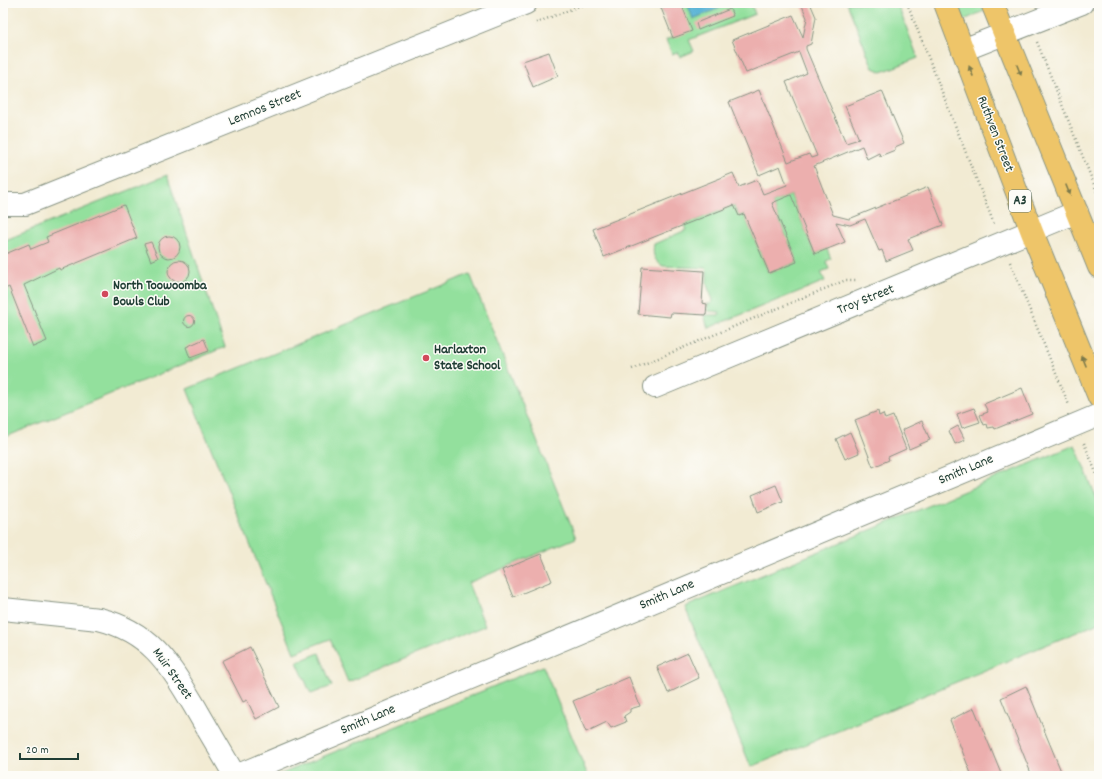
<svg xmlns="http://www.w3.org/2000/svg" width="1102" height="779" viewBox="0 0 1102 779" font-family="Dekko,sans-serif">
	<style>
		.green { fill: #93e09d; stroke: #598e68 }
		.water { fill: #57b2d5; stroke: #3b7884 }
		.building { fill: #ecafae }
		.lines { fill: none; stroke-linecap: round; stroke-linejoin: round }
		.minor-casing { stroke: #889484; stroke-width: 24 }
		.highway-casing { stroke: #889484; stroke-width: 24 }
		.path { stroke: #889484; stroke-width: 2.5; stroke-dasharray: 1 3; stroke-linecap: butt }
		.minor { stroke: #fff; stroke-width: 22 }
		.highway { stroke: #eec569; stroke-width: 22 }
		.oneway { fill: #7c7a4c }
		.poi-dot { fill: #d1495b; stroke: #fdfcf7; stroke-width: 1.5 }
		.labels { text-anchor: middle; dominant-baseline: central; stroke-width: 3; stroke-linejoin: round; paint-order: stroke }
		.shield { fill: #fdfcf7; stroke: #62766e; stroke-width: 1 }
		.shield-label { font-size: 13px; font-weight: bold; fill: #1f3d34 }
		.street-label { font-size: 14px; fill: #1f3d34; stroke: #fdfcf7 }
		.poi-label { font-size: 14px; font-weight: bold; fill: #1f3d34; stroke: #fdfcf7; text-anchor: start }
	</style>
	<rect width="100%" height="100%" fill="#fdfcf7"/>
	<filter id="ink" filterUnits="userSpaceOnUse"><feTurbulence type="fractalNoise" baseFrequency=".025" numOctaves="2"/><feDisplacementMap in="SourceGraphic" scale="8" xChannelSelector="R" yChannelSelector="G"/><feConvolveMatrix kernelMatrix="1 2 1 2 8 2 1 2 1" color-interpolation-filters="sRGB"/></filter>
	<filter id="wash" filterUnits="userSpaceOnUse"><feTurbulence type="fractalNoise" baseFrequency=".012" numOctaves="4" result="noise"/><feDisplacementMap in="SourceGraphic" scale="16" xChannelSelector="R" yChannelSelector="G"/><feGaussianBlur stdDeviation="0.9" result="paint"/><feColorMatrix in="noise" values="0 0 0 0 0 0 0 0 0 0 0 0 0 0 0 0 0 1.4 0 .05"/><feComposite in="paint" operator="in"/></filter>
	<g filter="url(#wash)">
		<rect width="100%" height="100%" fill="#f2ebd3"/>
		<path class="green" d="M659 3H751L755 14 689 40 694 51 680 57 678 52 672 54 666 40 673 37Z
			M847 3H897L918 58 882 72 873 68Z
			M956 3H981L984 11 964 20Z
			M167 175 225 347 3 438V241Z
			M791 195 815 254 827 249 831 259 826 261 829 269 821 272 825 281 708 328 704 315H719L720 312 707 311V304H711L713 300 707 285V270L705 268 663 266C654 261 652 254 654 244L686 230 684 225 734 205 739 216 744 214 769 273 797 262 772 203Z
			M470 274 576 538 468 583 485 626 348 682 330 639 294 653 187 389Z
			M1075 445 1099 504V623L751 767 685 607Z
			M319 653 332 686 311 694 297 662Z
			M543 666 588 776H276Z"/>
		<path class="water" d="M687 3H732L693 19Z"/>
		<g id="blocks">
			<path class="building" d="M659 3H681L692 31 673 38Z
				M801 3H810L816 17 811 44 806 46V49L846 143 859 139 845 106 882 91 904 143 895 147V150L880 156 879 153 867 159 862 146 814 166 833 215 849 219 928 187 943 225 908 239 913 250 886 261 882 250 879 251 865 219 850 225 836 222 845 242 815 254 791 195 772 203 797 262 769 273 744 214 739 216 734 205 604 257 593 229 733 173 739 187 757 180 763 194 787 185 780 166 759 175 729 102 759 90 788 162 809 154 811 158 817 156 786 82 807 73 799 52 746 73 732 40 793 15 803 37 807 18Z
				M730 9 733 16 698 30 696 23Z
				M549 52 558 76 533 87 523 61Z
				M124 205 137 238 60 270 59 268 24 285 47 341 33 347 9 287 3 290V255L29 244 31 249 48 242 46 237Z
				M158 247a11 11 0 1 1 22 0a11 11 0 1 1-22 0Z
				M151 242 158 258 151 261 144 244Z
				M168 271a11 11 0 1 1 22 0a11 11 0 1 1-22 0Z
				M642 267 704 271 702 303 707 304 706 315 671 313 670 317 638 314Z
				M183.5 321a5.5 5.5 0 1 1 11 0a5.5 5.5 0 1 1-11 0Z
				M204 339 209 351 190 358 186 347Z
				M1022 388 1032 414 995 429 994 427 988 428 987 424 984 425 980 415 988 412 984 404Z
				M974 408 980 422 962 428 957 414Z
				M878 411 879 416 883 414 885 419 893 416 906 449 888 457 889 460 873 467 855 420Z
				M922 421 930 440 909 449 902 430Z
				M958 426 965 440 955 444 949 431Z
				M850 432 859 453 845 459 836 439Z
				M776 485 783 502 758 512 752 495Z
				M541 554 552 581 513 597 502 570Z
				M250 647 279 707 256 719 247 700 243 702 222 661Z
				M688 653 699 678 668 693 657 667Z
				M629 677 640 706 630 709V712L624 716 626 722 611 728 607 722 586 732 573 701Z
				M1026 686 1063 776H1032L1001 698Z
				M974 708 1002 776H972L950 720Z
				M953 771 955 776H940Z"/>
		</g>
	</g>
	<g filter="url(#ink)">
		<use href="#blocks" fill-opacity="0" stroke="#889484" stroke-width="1"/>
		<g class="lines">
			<defs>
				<path id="minor" d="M963 50 1082 3
					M3 204H25L526 3
					M655 387 1077 212
					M3 609 99 619C151 632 169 664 195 707 208 730 222 753 235 776
					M236 776 1099 415"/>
				<path id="highway" d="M945 3 1032 232 1099 397
					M992 3 1099 267"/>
			</defs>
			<use href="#minor" class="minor-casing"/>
			<use href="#highway" class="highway-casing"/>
			<path class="path" d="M907 3 994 224
				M536 23 587 3
				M1037 42 1099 197
				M1010 262 1069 405
				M632 369 846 280H856
				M1084 443 1099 480"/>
			<use href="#minor" class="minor"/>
			<use href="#highway" class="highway"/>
		</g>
		<defs><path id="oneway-solid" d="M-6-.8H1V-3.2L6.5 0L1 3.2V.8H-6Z"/></defs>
		<g class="oneway">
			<use href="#oneway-solid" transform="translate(1019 70) rotate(68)"/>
			<use href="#oneway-solid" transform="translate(971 71) rotate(-111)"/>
			<use href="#oneway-solid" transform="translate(1068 190) rotate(68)"/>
			<use href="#oneway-solid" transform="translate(1084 361) rotate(-112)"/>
		</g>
	</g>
	<g class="poi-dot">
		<circle cx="105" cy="294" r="4"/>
		<circle cx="426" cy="358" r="4"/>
	</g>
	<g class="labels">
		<rect class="shield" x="1009" y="190" width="22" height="22" rx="3"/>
		<g class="shield-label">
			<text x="1020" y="201">A3</text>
		</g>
		<g class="street-label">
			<text transform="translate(265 108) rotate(-22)">Lemnos Street</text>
			<text transform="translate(995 134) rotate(69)">Ruthven Street</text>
			<text transform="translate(866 300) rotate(-22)">Troy Street</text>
			<text transform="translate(966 470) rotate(-23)">Smith Lane</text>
			<text transform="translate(667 595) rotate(-23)">Smith Lane</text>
			<text transform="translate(172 674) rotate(55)">Muir Street</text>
			<text transform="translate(368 720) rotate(-23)">Smith Lane</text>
		</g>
		<g class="poi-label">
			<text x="113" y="286">North Toowoomba<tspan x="113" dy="16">Bowls Club</tspan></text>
			<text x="434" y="350">Harlaxton<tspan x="434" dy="16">State School</tspan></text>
		</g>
	</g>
	<rect width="1102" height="779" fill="none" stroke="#fdfcf7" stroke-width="16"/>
	<path d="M20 753v6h58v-6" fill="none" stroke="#1f3d34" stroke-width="2"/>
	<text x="26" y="753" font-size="12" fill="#1f3d34" stroke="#fdfcf7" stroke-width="3" paint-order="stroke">20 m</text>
</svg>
